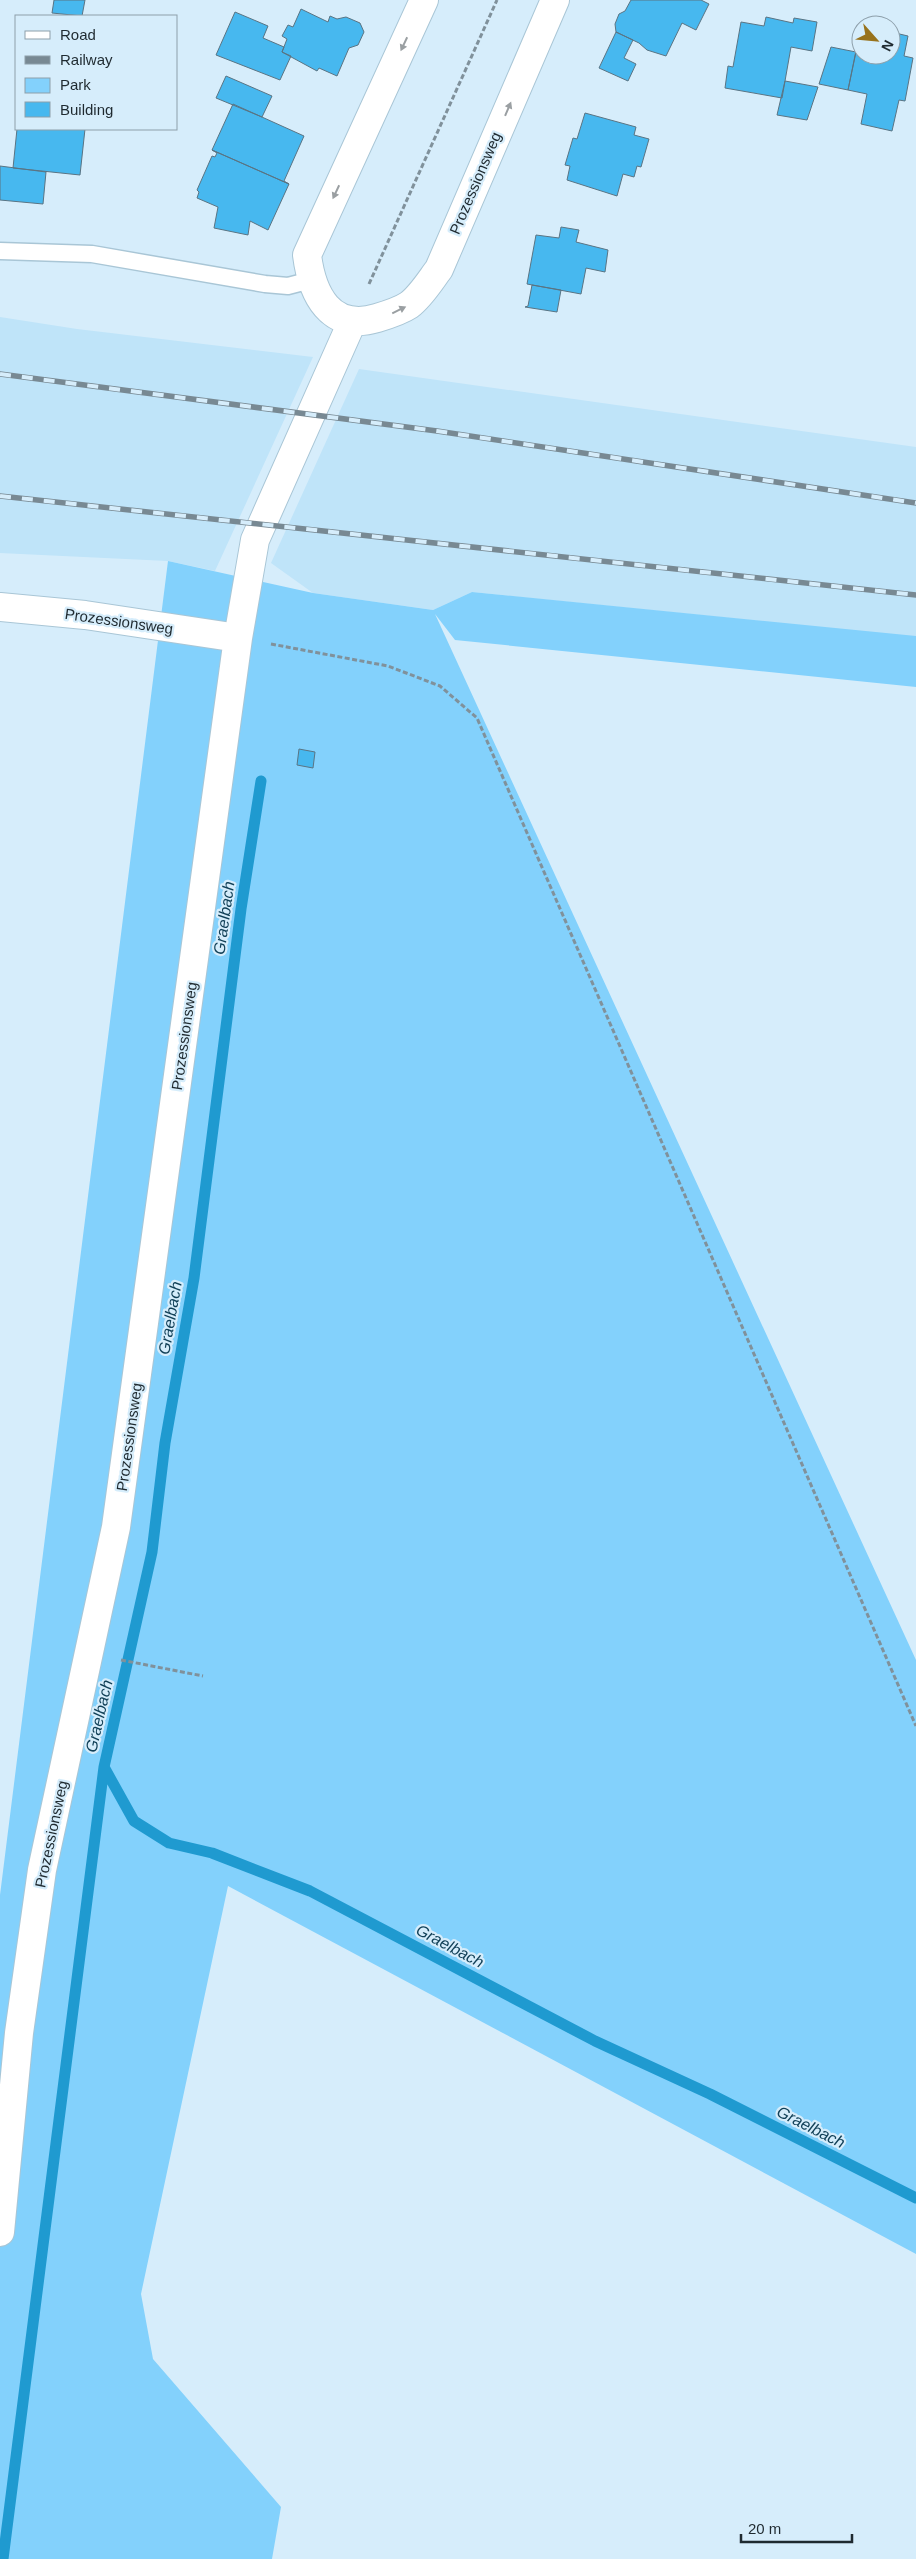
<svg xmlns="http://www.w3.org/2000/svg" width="916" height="2559" viewBox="0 0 916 2559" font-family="Helvetica,sans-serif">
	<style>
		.built { fill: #bfe4f9 }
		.green { fill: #83d1fc }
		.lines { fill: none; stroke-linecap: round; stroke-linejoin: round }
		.stream { stroke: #1f9ad0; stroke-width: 11 }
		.building { fill: #47b8ef; stroke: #5a7483 }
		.service-casing { stroke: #a9c6d6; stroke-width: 19 }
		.minor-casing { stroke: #a9c6d6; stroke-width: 30 }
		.path { stroke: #80919b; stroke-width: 3; stroke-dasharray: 5 2.5; stroke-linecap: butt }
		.service { stroke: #fff; stroke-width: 16 }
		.minor { stroke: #fff; stroke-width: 28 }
		.rail-casing { stroke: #788993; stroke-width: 5.5 }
		.rail { stroke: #d6edfb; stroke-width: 4; stroke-dasharray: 11; stroke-linecap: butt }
		.oneway { fill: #9a9fa2 }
		.labels { text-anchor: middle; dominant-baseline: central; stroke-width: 4.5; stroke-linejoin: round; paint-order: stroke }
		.street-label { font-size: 15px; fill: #1f2a30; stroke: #d6edfb }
		.water-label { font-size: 16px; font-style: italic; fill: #124158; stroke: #d6edfb }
	</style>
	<rect width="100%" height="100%" fill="#d6edfb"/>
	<path class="built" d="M0 317 77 329 313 357 215 571 168 561 0 553Z
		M359 369 916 447V637L472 592 433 610 313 593 271 563Z"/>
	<path class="green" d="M168 561 313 593 433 610 472 592 916 636V687L455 640 435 614 916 1660V2254L228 1886 141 2294 153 2359 281 2507 272 2559H0V1895Z"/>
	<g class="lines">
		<path class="stream" d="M104 1767 134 1821 169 1843 212 1853 310 1891 595 2041 710 2094 916 2198
			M3 2559 104 1767 152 1552 165 1443 194 1278 241 909 261 781"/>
	</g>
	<path class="building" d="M54 0H85L82 16 52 13Z
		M631 0H701L709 4 696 30 682 23 666 56 647 50 639 43 616 32 615 24 619 14 625 11Z
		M301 9 328 22 330 16 337 19 346 17 360 23 364 32 358 45 349 48 337 76 319 68 317 71 282 52 287 39 282 36 288 25 293 27Z
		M235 12 268 26 263 38 284 47 282 52 291 56 280 80 216 55Z
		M766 17 793 23 794 18 817 22 812 51 791 47 782 98 725 88 728 66 733 67 741 22 764 26Z
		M860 31 861 55H891V32L908 36 904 56 913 58 905 101 899 100 892 131 861 124 867 94 848 90Z
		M616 32 633 40 624 58 636 64 628 81 599 68Z
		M831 47 856 52 848 90 819 84Z
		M226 76 272 96 262 117 216 98Z
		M785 81 818 87 807 120 777 115Z
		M233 104 304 136 284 181 289 184 212 150Z
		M585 113 636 127 634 135 649 139 641 167 637 166 634 177 623 174 617 196 567 180 570 166 565 165 573 138 577 139Z
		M17 129H85L80 175 13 168Z
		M212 150 289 184 268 230 250 221 248 235 214 228 218 207 197 198 199 192 197 190 212 156 215 157 217 153Z
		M0 166 46 172 43 204 0 200Z
		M561 227 579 230 576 242 608 250 605 272 586 268 581 294 527 284 536 235 559 238Z
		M532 285 561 290 557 312 525 307 528 306Z
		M299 749 315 752 313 768 297 765Z"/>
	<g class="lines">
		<defs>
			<path id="service" d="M0 251 92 254 265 284 288 286 311 280"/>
			<path id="minor" d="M424 0 307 255C312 294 330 332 377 318 387 315 400 311 409 305 421 296 430 281 439 269L555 0
				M0 607 85 615 238 638
				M0 2232 19 2033 42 1870 116 1527 238 638 255 540 352 322"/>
		</defs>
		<use href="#service" class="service-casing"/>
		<use href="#minor" class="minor-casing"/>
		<path class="path" d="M369 284 497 0
			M271 644 388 666 440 686 477 718 916 1726
			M121 1660 203 1676"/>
		<use href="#service" class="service"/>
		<use href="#minor" class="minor"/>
		<defs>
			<path id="rail" d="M0 374 437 431 916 503
				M0 496 916 595"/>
		</defs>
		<use href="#rail" class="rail-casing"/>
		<use href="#rail" class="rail"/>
	</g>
	<defs><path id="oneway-solid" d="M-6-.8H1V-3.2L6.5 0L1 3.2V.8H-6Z" transform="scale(1.25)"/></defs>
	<g class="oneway">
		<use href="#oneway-solid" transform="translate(404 44) rotate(115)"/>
		<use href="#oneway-solid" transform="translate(508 109) rotate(-67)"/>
		<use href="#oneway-solid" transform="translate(336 192) rotate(115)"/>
		<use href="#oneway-solid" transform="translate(399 310) rotate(-26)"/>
	</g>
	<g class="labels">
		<g class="street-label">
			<text transform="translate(475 183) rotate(-67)">Prozessionsweg</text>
			<text transform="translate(119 621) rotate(8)">Prozessionsweg</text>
			<text transform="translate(184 1036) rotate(-82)">Prozessionsweg</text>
			<text transform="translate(129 1437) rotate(-82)">Prozessionsweg</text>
			<text transform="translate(51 1834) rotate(-78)">Prozessionsweg</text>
		</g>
		<g class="water-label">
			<text transform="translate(224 918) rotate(-82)">Graelbach</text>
			<text transform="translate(170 1318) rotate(-80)">Graelbach</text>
			<text transform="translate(99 1716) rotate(-77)">Graelbach</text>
			<text transform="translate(450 1946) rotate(28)">Graelbach</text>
			<text transform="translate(811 2127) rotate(27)">Graelbach</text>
		</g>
	</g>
	<rect x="15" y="15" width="162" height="115" fill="#d6edfb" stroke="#8d9faa"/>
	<rect x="25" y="31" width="25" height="8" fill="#ffffff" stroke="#8d9faa"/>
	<text x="60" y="40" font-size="15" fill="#1f2a30">Road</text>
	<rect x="25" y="56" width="25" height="8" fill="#788993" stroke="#8d9faa"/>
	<text x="60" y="65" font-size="15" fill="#1f2a30">Railway</text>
	<rect x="25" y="78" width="25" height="15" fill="#83d1fc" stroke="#8d9faa"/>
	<text x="60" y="90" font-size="15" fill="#1f2a30">Park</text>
	<rect x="25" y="102" width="25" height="15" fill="#47b8ef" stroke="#8d9faa"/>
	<text x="60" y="115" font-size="15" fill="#1f2a30">Building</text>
	<g transform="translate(876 40) rotate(117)"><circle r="24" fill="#d6edfb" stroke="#8d9faa"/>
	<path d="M0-4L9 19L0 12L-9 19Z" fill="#97721c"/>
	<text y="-8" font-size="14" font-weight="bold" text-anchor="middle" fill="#1f2a30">N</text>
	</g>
	<path d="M741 2534v8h111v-8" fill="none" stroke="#1f2a30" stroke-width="2.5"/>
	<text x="748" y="2534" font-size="15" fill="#1f2a30" stroke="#d6edfb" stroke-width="4" paint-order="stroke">20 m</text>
</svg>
